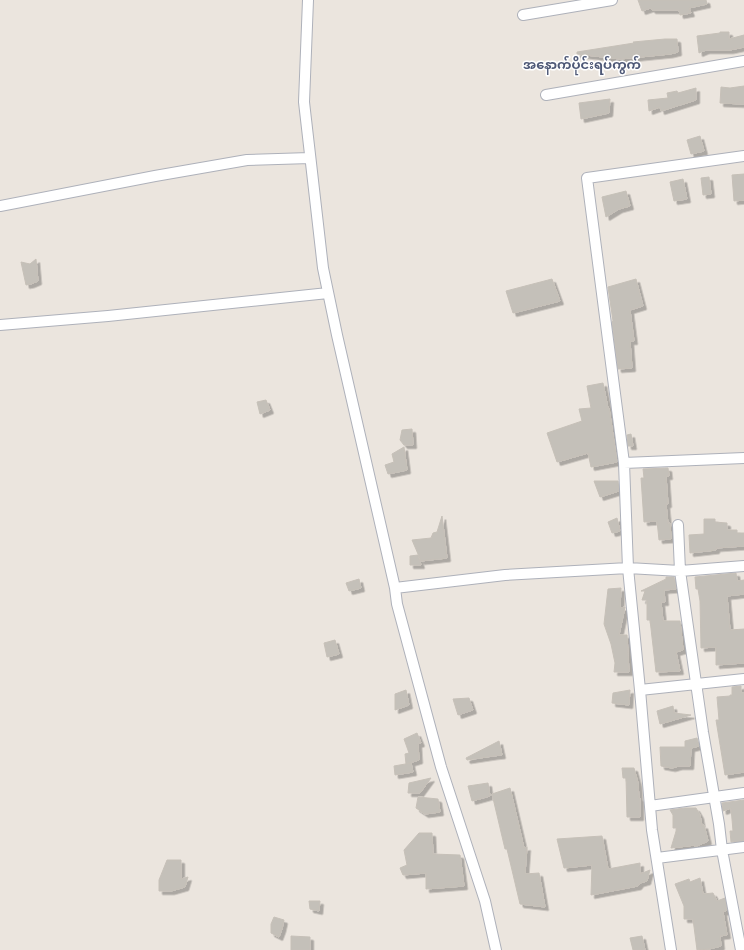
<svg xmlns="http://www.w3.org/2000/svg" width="744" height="950" viewBox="0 0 744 950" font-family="'DM Sans','Noto Sans Myanmar',sans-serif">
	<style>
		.building { fill: #c4c0b9; stroke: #c6c0b8; filter: url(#shadow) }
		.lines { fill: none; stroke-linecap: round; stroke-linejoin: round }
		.minor-casing { stroke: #aeb1ba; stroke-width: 12 }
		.minor { stroke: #fff; stroke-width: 10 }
		.labels { text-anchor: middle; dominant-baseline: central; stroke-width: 3; stroke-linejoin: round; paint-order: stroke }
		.quarter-label { font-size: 13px; font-weight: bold; fill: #4f5977; stroke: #fff }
	</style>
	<defs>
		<filter id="shadow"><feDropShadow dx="3.5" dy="3.5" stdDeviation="0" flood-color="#0004"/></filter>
	</defs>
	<rect width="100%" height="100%" fill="#ebe5de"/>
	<path class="building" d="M638 0H706L707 4 689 8 691 13 680 15 679 10H652L651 8 642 11Z
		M720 32H729V39L744 35V47L730 50H706L699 53 697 36 720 33Z
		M665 39H677L678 52 670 54 620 59 577 54V52L634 43 633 42Z
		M744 86V104L720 103 721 87 730 88Z
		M696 88V100L661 111 660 107 649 111 648 100 668 98 667 93 677 91 678 93Z
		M610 99 609 113 581 119 579 103Z
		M700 136 704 151 691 154 687 140Z
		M744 174V200L734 201 732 175Z
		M709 177 711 194 703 195 701 178Z
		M683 179 687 199 674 201 670 182Z
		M626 191 630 206 619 209 606 217 602 197Z
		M36 259 38 281 31 284 26 285 21 262 30 264Z
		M552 279 560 301 513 313 506 291Z
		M636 279 643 306 630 310 634 341H630L632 368 618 369 612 322 613 321 608 287Z
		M603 383 608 408H609L617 462 591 467 588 453 557 462 547 433 582 421 579 409 591 408 587 386Z
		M266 400 270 410 260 414 257 402Z
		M412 429 413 445H404L400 440 402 430Z
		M631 434 633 446H628L627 435Z
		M404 447 407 470 388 474 385 465 394 462 392 454Z
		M668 468 669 476H666L668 504H666L668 524 670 523 671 539 659 540 657 521 644 522 641 478H644L643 469Z
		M594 481H618L619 491 600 497Z
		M442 516 447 558 421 561 412 540 431 538 433 533 437 532Z
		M617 518 620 531 612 533 608 522Z
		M704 519H715V522L727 523V530H737V533H744V546L716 548V550L690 553 689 535 704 534Z
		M418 555 421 565H410V556Z
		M736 573 737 581 744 580V594L727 596 730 630 744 629V663L716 665V647L701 648 700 601 698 589H696L695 577Z
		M666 577H674L676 589 664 590 665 602H661L663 621H680L683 650 676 652 680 671 656 672 650 620H647V600H642L645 591H641L666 579Z
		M359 579 361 588 349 591 346 583Z
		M621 588 620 608 625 607 619 635H627L629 672H614L615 663 611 644 604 624 608 589Z
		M335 640 339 654 327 657 324 643Z
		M741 686V693H744V772L725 775 716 720H719L717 697 730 696V695H732V687Z
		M406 690 409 705 395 710V694Z
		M630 690 629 705 612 703 613 693Z
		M469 698 473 710 458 715 453 699Z
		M673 706 674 713 691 715 660 724 657 711Z
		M417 733 421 743 418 744 419 760 406 764 405 754 409 753 404 739Z
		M697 738 699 746 691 748 690 766H679L672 768 661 766 660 747H685V741Z
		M499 741 502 755 493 756 467 760 466 758Z
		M411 763 413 772 395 775 394 766Z
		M622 768H634L638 783 639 798H640V817H627L626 778H623Z
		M431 778 420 793H408L409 783Z
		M488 783 490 796 472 801 468 786Z
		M510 788 524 848 527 847 525 874 539 873 545 907 520 904 507 849H505L492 794Z
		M418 797 438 799 440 812 425 814 416 808Z
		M744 800V841L731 842 730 831H733L731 808 723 811 722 803Z
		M685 808H696L700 815 702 826 704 825 708 841 697 846 695 847V845L671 848 677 828H673V815L670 810Z
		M419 833H432L433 854 460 855 464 886 426 889V873L403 875 400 868 407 865 404 850Z
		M602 836 608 869 640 863V874L650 870 647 881 640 883 638 886 591 895 592 865 564 868 557 839Z
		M167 860H181V879L188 877 185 887 171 891H159V880Z
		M700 878 703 894 713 893 717 901 725 898 727 910 723 912 727 935 720 936 721 946 709 949 697 950 693 919H684V906L675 884 689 879 690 882Z
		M309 901H320L319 911 310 909Z
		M274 917 284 920 282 929 279 937 271 933V924Z
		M291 936 310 937V950H291Z
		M642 936 645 950H633L630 938Z"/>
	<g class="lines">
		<defs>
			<path id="minor" d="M308 0 304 102 323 268 337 335 395 588 397 604 441 767 485 901 496 950
				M523 15 612 0
				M546 95 744 61
				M0 206 155 176 247 160 310 158
				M0 325 108 316 328 293
				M624 463 744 458
				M678 525 680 571 703 732 719 824 722 850 741 950
				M395 588 505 575 628 568 680 571 744 566
				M640 690 744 679
				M650 806 744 793
				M657 858 744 847
				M671 950 652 830 640 690 628 568 624 463 587 178 744 156"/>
		</defs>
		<use href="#minor" class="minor-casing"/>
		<use href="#minor" class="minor"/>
	</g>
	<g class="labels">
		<g class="quarter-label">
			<text x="582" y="64">အနောက်ပိုင်းရပ်ကွက်</text>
		</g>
	</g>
</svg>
